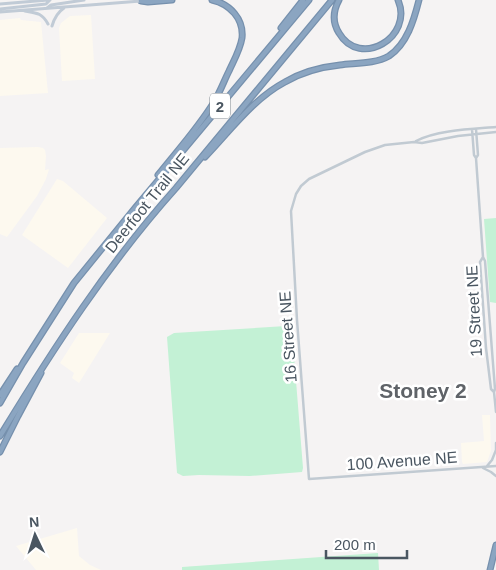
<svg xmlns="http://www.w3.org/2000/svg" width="496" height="570" viewBox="0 0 496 570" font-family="Arial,sans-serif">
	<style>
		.commercial { fill: #fdf9ef }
		.green { fill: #c3f1d5 }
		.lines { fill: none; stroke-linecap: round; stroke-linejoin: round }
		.motorway-casing { stroke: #7690ad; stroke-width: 7 }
		.tertiary { stroke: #c1cad2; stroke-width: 2.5 }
		.secondary { stroke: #c1cbd6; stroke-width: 3 }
		.motorway { stroke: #8ba5c1; stroke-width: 4.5 }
		.labels { text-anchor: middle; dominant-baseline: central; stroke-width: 5; stroke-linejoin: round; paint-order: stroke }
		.shield { fill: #fff; stroke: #808990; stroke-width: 1 }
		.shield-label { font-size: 15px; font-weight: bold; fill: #4a5661 }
		.street-label { font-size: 16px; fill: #4a5661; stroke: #fff }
		.district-label { font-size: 21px; font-weight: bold; fill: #5f6368; stroke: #fff }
	</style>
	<rect width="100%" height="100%" fill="#f5f3f3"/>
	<path class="commercial" d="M91 15 95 79 62 81 59 28 61 23 70 16Z
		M20 18 21 20 41 22 48 93 0 96V20Z
		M38 147 43 148 45 150 46 156 45 170 49 169 46 179 37 196 7 237 0 234V148Z
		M57 179 63 181 107 218 68 268 22 235Z
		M79 333H110L79 383 72 378 74 373 60 363Z
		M482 415H490L491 451 487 462 463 464 462 462 461 443 484 441Z
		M77 528 79 556 90 565 101 570H36L16 546Z"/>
	<path class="green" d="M496 218V303L490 302 484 219Z
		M286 326 292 331 303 468 302 472 250 476 199 475 183 476 177 473 167 337 174 333Z
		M378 553 379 570H182V567Z"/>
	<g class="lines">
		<defs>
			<path id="motorway" d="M339 0C333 11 332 22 339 33 360 69 414 37 398 0
				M141 1 148 2 172 0
				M281 28 303 0
				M205 157C230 131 253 99 285 82 302 72 321 67 340 65 356 63 375 64 389 56 407 44 414 20 419 0
				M158 175C177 151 198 128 214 102 220 92 224 81 229 71 234 60 240 50 242 38 244 19 230 4 212 0
				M0 395 17 369
				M0 403 23 363 74 283 135 208 309 0
				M0 436C53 349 108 264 176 188L332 0
				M0 452 18 416 41 373
				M490 570 496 545"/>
		</defs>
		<use href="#motorway" class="motorway-casing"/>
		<path class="tertiary" d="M472 129 474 155 476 158
			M476 129 478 155 476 158 483 257 485 261 495 389 494 392 496 412
			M496 132 458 136 422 143 414 142 385 145 365 152 309 179 301 186 296 194 291 211 297 320 309 479 496 466
			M416 141C437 130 472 129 496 127
			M483 257 480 262 486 348 491 389 494 392
			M496 443V450
			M487 466 492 460 496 450
			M483 468 491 472 496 476"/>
		<path class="secondary" d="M0 4 48 0
			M47 8 51 5 84 0
			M0 9 46 4 50 0
			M25 11C37 13 42 13 48 24
			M0 12 141 1
			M52 26C54 19 58 12 64 8"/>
		<use href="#motorway" class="motorway"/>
	</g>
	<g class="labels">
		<rect class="shield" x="210" y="93.5" width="20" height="25" rx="4"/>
		<g class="shield-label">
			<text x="220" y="106">2</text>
		</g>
		<g class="street-label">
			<text transform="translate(147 203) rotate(-51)">Deerfoot Trail NE</text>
			<text transform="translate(474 311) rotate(-93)">19 Street NE</text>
			<text transform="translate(288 337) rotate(-94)">16 Street NE</text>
			<text transform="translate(402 461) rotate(-4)">100 Avenue NE</text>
		</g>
		<g class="district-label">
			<text x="423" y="390">Stoney 2</text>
		</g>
	</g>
	<g transform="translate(35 535) rotate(356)" stroke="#ffffff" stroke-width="4" paint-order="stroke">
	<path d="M0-4L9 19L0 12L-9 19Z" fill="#4a5661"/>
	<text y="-8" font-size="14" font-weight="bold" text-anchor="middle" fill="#4a5661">N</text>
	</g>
	<path d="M326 550v8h81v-8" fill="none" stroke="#4a5661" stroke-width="2.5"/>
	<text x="334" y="550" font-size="15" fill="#4a5661" stroke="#ffffff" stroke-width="4" paint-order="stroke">200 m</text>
</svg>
